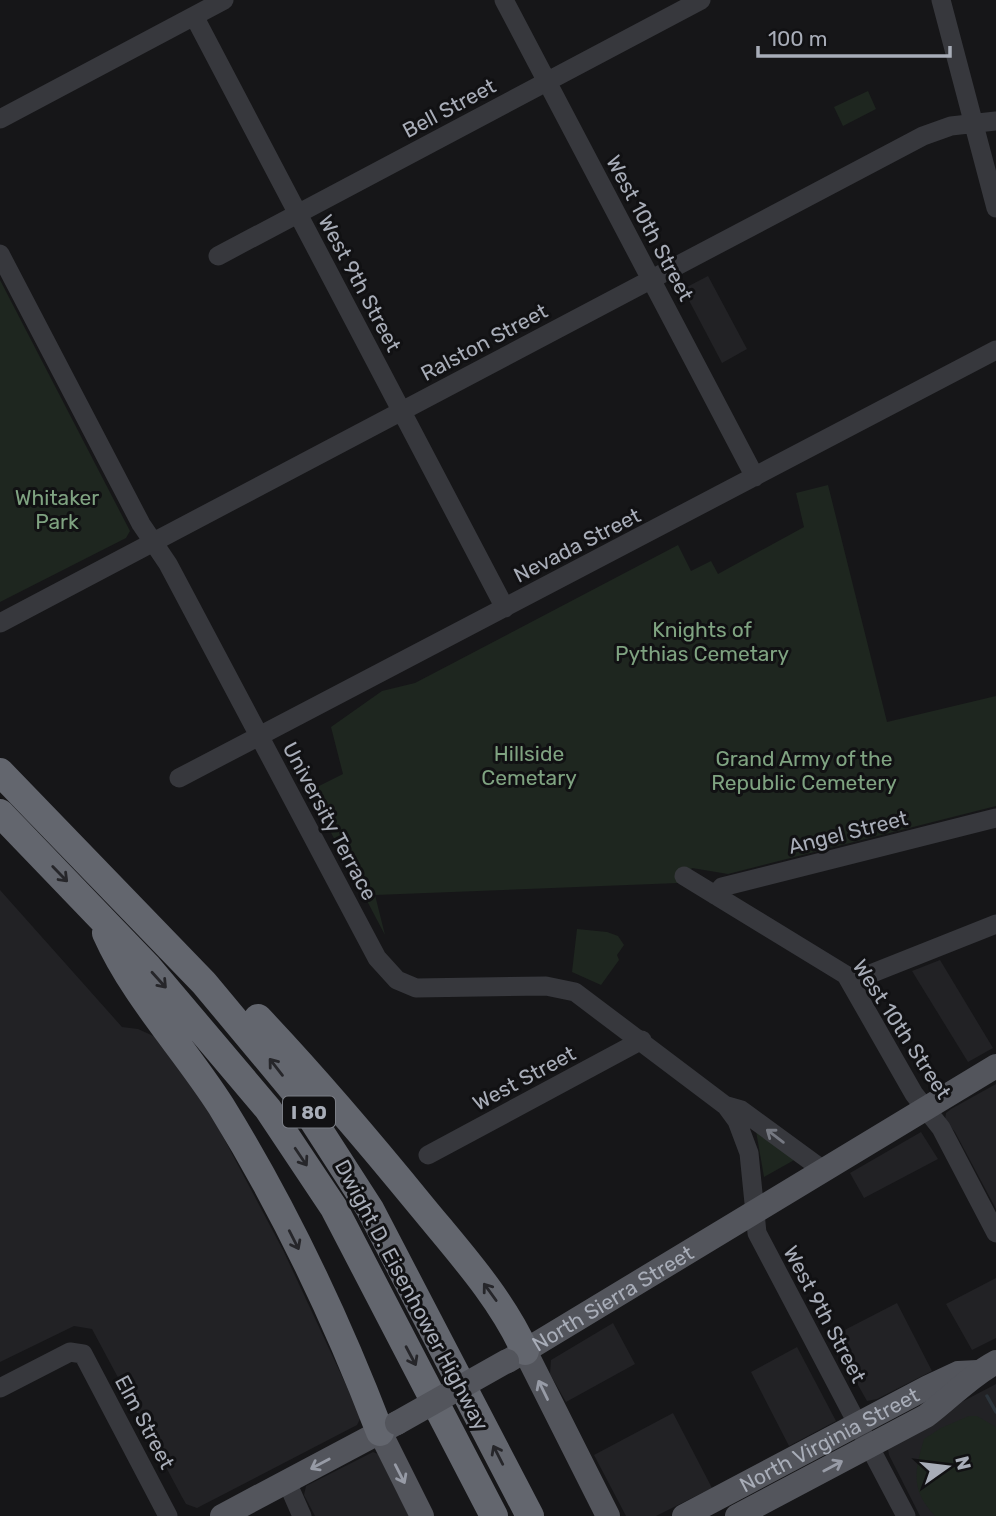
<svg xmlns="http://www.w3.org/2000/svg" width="996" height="1516" viewBox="0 0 996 1516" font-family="Rubik,sans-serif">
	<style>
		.built { fill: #222225 }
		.green { fill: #1e261f }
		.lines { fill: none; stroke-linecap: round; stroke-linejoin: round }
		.stream { stroke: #2c353c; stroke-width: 3.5 }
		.minor { stroke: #37383d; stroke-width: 19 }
		.major { stroke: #53555c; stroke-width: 24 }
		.highway { stroke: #63666e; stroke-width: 28 }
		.major-bridge { stroke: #53555c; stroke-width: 24 }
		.oneway { stroke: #26262a }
		.oneway2 { stroke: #757881 }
		.oneway3 { stroke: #979ba6 }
		.labels { text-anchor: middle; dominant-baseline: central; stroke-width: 6; stroke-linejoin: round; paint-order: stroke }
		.shield { fill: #111113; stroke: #7b7e86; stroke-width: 2 }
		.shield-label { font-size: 19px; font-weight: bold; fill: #a8adb8 }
		.street-label { font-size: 21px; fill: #a8adb8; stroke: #111113 }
		.park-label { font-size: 21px; fill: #7fa381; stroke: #111113 }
	</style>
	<rect width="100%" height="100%" fill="#161618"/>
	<path class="built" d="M708 276 747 349 722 363 683 289Z
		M0 890 122 1027 138 1029 160 1039 194 1082 284 1252 361 1417 357 1425 197 1508 186 1504 182 1497 92 1329 74 1326 0 1362Z
		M940 960 993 1048 968 1062 912 971Z
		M996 1084V1209L955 1132 945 1120 946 1113 951 1109Z
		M921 1132 938 1159 864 1198 850 1173Z
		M996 1278V1338L972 1350 946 1304Z
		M897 1303 932 1371 877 1399 867 1401 831 1337Z
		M613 1323 635 1364 566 1402 550 1374 551 1360Z
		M797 1347 836 1421 789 1446 751 1372Z
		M996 1384V1516H920L889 1455 888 1449 893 1438Z
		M673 1413 712 1488 656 1516H626L594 1455Z
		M373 1452 378 1454 410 1516H315L304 1495 306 1486Z"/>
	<path class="green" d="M868 91 876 109 843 126 834 107Z
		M0 280 130 531 126 538 0 602Z
		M828 485 887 722 996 696V806L728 874 692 868 678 883 375 895 385 935 309 791 343 774 331 727 382 691 415 683 678 545 691 571 711 561 718 574 804 527 796 493Z
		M577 929 607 932 618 936 624 945 617 955 619 960 601 985 572 972Z
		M756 1131 796 1159 764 1177Z
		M969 1416H977L996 1427V1516H935C911 1490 914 1473 924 1439L941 1428Z"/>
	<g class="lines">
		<path class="stream" d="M987 1396 996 1412"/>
		<path class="minor" d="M504 0 755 477
			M941 0 996 208
			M194 16 505 608
			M0 119 224 0
			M0 254 141 524 168 564 377 958 397 980 416 988 546 986 575 992 726 1106 737 1121 749 1153 757 1233 906 1516
			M218 256 701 0
			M0 623 923 136 951 126 996 121
			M179 778 996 350
			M684 876 846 975 914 1094 941 1128 996 1233
			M715 895 722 887 996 818
			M850 982 996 924
			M727 1106 741 1110 823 1170
			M428 1155 642 1040
			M0 1388 70 1352 83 1354 168 1516
			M287 1482 302 1516"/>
		<g class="major">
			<path d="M525 1351 608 1516"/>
			<path id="s1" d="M508 1361 996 1066"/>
			<path d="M380 1432 422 1516"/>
			<path d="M222 1516 397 1423"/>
			<path id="s2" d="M684 1516 928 1387 958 1373 978 1372"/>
			<path d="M737 1516 926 1416C950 1398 970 1376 996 1362"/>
		</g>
		<path class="highway" d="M0 772 204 983 294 1091 370 1209 530 1516
			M0 813 148 967 268 1109 334 1208 494 1516
			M106 933C134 996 184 1048 221 1106 284 1208 337 1320 380 1432
			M258 1018C316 1079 370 1143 423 1208 460 1253 501 1298 525 1351"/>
		<path class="major-bridge" d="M397 1423 507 1361"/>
	</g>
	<defs><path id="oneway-shaft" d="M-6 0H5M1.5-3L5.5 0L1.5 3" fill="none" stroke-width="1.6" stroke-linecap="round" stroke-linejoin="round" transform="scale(1.75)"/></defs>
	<g class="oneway">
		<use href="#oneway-shaft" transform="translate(60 874) rotate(46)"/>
		<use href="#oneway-shaft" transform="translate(159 980) rotate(48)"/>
		<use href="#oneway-shaft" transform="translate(276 1067) rotate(-128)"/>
		<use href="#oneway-shaft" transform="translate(301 1157) rotate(56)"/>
		<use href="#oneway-shaft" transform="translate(294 1240) rotate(63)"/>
		<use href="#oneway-shaft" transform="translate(490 1292) rotate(-126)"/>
		<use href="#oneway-shaft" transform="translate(411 1356) rotate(62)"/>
		<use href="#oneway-shaft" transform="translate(498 1455) rotate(-117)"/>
	</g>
	<use class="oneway2" href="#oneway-shaft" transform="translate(775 1136) rotate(-143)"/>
	<g class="oneway3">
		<use href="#oneway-shaft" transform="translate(543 1390) rotate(-116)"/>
		<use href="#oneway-shaft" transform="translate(320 1464) rotate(152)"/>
		<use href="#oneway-shaft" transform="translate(833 1466) rotate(-28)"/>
		<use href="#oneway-shaft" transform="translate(400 1474) rotate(63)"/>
	</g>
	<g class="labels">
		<rect class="shield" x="283" y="1096.5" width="52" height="31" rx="5"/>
		<g class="shield-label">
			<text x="309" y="1112">I 80</text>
		</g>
		<g class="street-label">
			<text transform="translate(449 108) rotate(-28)">Bell Street</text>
			<text transform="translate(650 228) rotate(62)">West 10th Street</text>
			<text transform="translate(360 283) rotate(62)">West 9th Street</text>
			<text transform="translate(484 342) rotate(-28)">Ralston Street</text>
			<text transform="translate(577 545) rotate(-27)">Nevada Street</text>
			<text transform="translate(330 821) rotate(62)">University Terrace</text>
			<text transform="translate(848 832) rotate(-14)">Angel Street</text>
			<text transform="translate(902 1029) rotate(57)">West 10th Street</text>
			<text transform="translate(524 1078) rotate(-28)">West Street</text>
			<text transform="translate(412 1295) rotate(62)">Dwight D. Eisenhower Highway</text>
			<text stroke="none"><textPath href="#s1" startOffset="122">North Sierra Street</textPath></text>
			<text transform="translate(825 1314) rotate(62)">West 9th Street</text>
			<text transform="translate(145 1422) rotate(62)">Elm Street</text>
			<text stroke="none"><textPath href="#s2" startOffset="164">North Virginia Street</textPath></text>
		</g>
		<g class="park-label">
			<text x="57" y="497">Whitaker<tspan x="57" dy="24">Park</tspan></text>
			<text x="702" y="629">Knights of<tspan x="702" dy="24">Pythias Cemetary</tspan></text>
			<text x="529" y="753">Hillside<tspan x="529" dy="24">Cemetary</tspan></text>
			<text x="804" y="758">Grand Army of the<tspan x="804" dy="24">Republic Cemetery</tspan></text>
		</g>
	</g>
	<g transform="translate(947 1467) rotate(76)" stroke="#111113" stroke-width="5" paint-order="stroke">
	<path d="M0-5L12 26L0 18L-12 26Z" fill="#a8adb8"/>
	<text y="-10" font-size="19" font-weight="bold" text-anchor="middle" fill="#a8adb8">N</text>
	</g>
	<path d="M758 46v10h192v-10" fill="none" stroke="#a8adb8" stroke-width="3.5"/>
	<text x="768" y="46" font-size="21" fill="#a8adb8" stroke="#111113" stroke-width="5" paint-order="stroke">100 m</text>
</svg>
